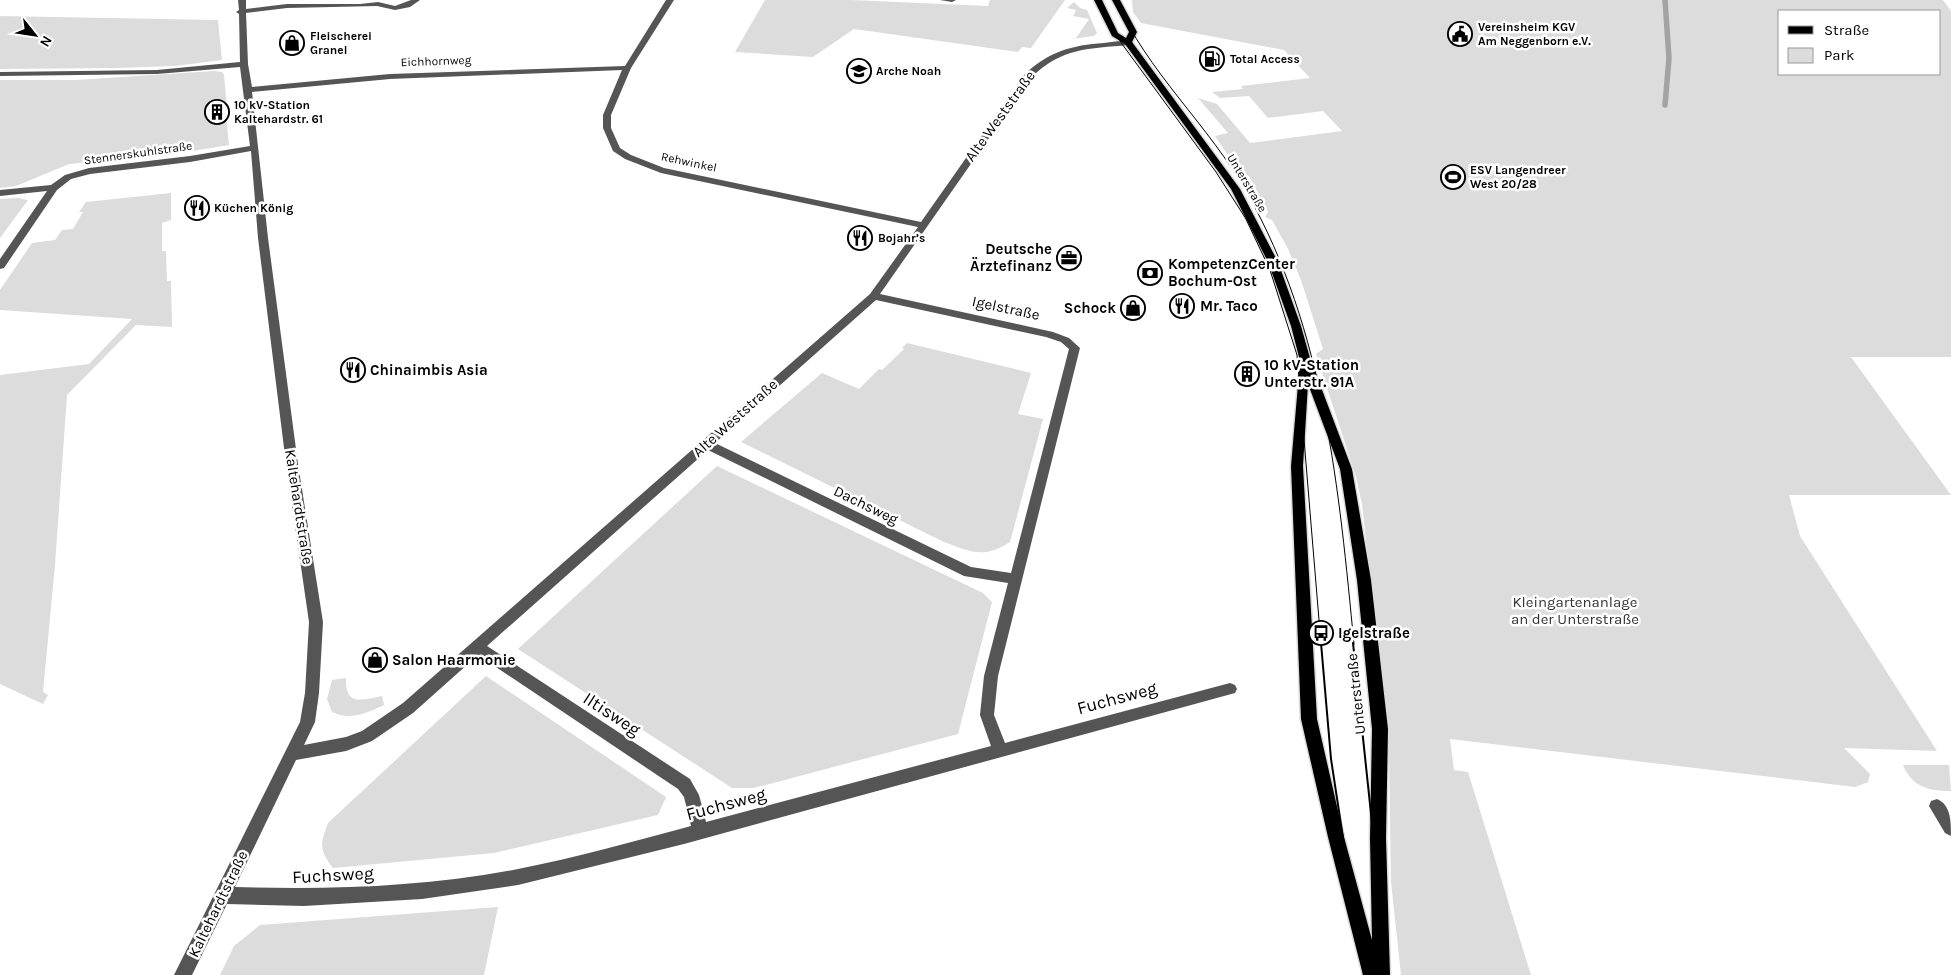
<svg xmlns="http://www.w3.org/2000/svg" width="1951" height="975" viewBox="0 0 1951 975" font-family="Karla,sans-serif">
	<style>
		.green { fill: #dcdcdc; fill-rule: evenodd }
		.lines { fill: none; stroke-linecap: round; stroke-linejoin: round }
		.stream { stroke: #a3a3a3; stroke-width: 5.5 }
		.major-casing { stroke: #dbdbdb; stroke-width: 3 }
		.minor { fill: #555; fill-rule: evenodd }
		.major { fill: #000; fill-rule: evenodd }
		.tram-far1 { stroke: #000; stroke-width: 1 }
		.tram { stroke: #000; stroke-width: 2 }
		.labels { text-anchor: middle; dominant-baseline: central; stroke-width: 5; stroke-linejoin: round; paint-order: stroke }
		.far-poi-label { font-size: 12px; font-weight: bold; fill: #000; stroke: #fff; text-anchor: start }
		.far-street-label { font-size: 12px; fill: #000; stroke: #fff }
		.street-label { font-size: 15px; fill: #000; stroke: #fff }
		.poi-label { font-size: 15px; font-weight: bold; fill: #000; stroke: #fff; text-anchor: start }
		.park-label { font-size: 15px; fill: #333; stroke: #fff }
		.near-street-label { font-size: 18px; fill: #000; stroke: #fff }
	</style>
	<rect width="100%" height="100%" fill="#fff"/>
	<path class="green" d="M765 0H851L988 6 990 0H1065L1031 48 1022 47 1018 52 854 29 813 57 735 52Z
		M1132 0H1943L1951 11V357H1851L1951 495H1789L1800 536 1937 751 1844 748 1870 774 1868 782 1855 787 1450 739 1454 770 1468 772 1531 975H1401L1391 882 1389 749 1362 504 1356 477 1316 354 1323 349 1301 280 1288 249 1272 220 1265 217 1268 212 1249 176 1240 173 1215 136 1228 133 1198 98 1217 104 1250 143 1342 131 1323 111 1268 118 1249 96 1220 98 1212 92 1243 89 1241 86 1310 78 1284 50 1141 23 1133 12ZM1780 11H1940V74H1780Z
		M1074 2 1080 8 1087 10 1097 33 1094 36 1071 39 1076 38 1089 19 1073 16 1076 10 1067 8Z
		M0 16 218 20 222 60 175 66 118 68 0 69Z
		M214 71 222 72 224 75 227 108 213 111 212 118 226 116 229 145 180 153 69 164 16 186 0 188V80H76Z
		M171 193V220L162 223V251H166L167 281H171L172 327 136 325 67 395 55 565 43 692 48 695 43 704 0 684V375L89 364 132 319 0 310V290L32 243 55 240 62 230 73 229 83 212H79L86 202Z
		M18 198 28 200 0 238V199Z
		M907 343 1031 373 1018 414 1043 419 1010 542C984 559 971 552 944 542L741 442 822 373 859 389 879 369 882 370 904 349 902 348Z
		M717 466 983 593 992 602 958 734 754 788H732L518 649Z
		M486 676 666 797 658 815 494 853 333 868C319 850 320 844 328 823Z
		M346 678C345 705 360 701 382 696L384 705C367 713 350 721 332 712L327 699 332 680Z
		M1903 765H1949L1951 791C1929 791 1912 787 1903 765Z
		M498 907 484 975H220L234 946 260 925Z"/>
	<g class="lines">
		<path class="stream" d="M1665 0 1669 58 1665 105"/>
		<defs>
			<path id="major" d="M1094 0H1102L1118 33 1126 38 1129 32 1112 0H1120L1137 32 1132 42 1240 189 1278 262 1301 326 1310 358 1352 469 1371 580 1388 729 1386 838 1390 975H1363L1328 837 1301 719 1291 466 1300 361 1291 326 1268 262 1231 189 1125 44 1112 36ZM1308 384 1340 469 1357 580 1372 729 1370 838 1372 940 1344 837 1317 719 1303 466Z"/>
		</defs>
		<use href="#major" class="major-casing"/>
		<path class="minor" d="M238 0H246V9L287 4H360L378 2 395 6 411 0H420L410 7 395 10 377 6 287 8 246 13 248 64 252 87 390 74 625 66 666 0H674L631 68 611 115V128L620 148 631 155 664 168 921 222 1025 74C1048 52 1072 45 1104 43 1113 42 1123 40 1132 41L1133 43 1129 45C1088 49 1062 47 1031 78L880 294 1053 332 1069 338 1080 348 998 676 994 715 1005 743 1230 683 1235 685 1237 689 1235 693 684 844 518 885 422 899 304 906 227 904 192 975H174L300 722 305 693 309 622 286 464 258 238 251 151 190 162 90 174 71 179 57 190 4 268 0 269V259L47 191 0 196V190L51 185 65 175 89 168 190 156 250 146 240 67 157 74 0 76V72L157 70 240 62 239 14 236 12 239 10ZM622 70 603 115V128L613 151 625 159 661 173 918 227 870 294 403 703 362 731 346 737 304 745 315 722 319 693 323 622 298 464 268 238 252 92 390 79ZM876 300 1046 337 1061 342 1069 349 1011 573 971 567 715 443ZM708 450 964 576 1008 583 984 676 980 715 991 746 706 822 699 795 690 779 487 646ZM478 655 678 789 684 797 691 826C635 841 575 858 518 869 425 887 329 890 235 887L296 760 346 751 372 741 413 713Z
			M940 0H956L952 2Z
			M1937 799C1951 805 1951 821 1951 836L1945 833 1929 806 1931 801Z"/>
		<use href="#major" class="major"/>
		<path class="tram-far1" d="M1098 0 1122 44 1216 172 1246 219 1270 270 1297 355 1321 644
			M1116 0C1147 72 1209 125 1247 193 1325 330 1339 490 1354 644"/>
		<path class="tram" d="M1321 643 1331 759 1364 975
			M1353 643 1388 975"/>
	</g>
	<defs>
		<symbol id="civic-ring" viewBox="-11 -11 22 22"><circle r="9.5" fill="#fff" stroke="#000" stroke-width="1.5"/><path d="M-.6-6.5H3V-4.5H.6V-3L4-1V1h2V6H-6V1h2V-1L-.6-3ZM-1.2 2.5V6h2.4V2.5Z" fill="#000"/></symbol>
		<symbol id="shop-ring" viewBox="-11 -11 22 22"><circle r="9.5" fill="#fff" stroke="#000" stroke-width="1.5"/><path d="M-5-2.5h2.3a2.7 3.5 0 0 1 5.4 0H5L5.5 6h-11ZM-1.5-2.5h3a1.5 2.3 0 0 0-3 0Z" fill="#000"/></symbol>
		<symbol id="fuel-ring" viewBox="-11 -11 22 22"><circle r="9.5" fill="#fff" stroke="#000" stroke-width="1.5"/><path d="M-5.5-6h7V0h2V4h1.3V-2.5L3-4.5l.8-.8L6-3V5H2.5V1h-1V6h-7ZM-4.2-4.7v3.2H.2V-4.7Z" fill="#000"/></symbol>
		<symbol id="school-ring" viewBox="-11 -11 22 22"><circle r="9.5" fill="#fff" stroke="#000" stroke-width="1.5"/><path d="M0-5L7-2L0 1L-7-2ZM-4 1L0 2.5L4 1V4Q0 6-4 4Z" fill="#000"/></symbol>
		<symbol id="building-ring" viewBox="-11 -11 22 22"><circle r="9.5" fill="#fff" stroke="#000" stroke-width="1.5"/><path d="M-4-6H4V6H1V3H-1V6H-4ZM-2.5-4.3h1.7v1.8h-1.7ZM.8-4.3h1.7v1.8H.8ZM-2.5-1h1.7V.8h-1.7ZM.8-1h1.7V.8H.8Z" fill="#000"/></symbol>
		<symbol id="stadium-ring" viewBox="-11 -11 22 22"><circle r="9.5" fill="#fff" stroke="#000" stroke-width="1.5"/><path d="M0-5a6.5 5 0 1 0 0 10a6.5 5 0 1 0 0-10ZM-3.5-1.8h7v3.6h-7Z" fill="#000"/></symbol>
		<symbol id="restaurant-ring" viewBox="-11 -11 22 22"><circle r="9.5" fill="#fff" stroke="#000" stroke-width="1.5"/><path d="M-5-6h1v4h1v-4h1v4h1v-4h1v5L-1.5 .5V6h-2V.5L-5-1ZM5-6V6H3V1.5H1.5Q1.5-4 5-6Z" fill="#000"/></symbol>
		<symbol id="office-ring" viewBox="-11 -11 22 22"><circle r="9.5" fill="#fff" stroke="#000" stroke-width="1.5"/><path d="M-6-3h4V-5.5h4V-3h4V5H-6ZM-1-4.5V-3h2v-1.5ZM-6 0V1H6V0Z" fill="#000"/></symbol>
		<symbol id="bank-ring" viewBox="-11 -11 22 22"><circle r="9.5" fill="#fff" stroke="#000" stroke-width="1.5"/><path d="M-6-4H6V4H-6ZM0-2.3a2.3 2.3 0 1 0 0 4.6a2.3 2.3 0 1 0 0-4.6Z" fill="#000"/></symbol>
		<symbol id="bus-ring" viewBox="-11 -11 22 22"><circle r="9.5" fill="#fff" stroke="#000" stroke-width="1.5"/><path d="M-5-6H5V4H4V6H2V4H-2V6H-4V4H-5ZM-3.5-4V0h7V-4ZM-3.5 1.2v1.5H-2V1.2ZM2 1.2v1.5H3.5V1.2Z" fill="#000"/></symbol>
	</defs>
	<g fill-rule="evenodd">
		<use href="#civic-ring" x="1446" y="20" width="28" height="28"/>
		<use href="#shop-ring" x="278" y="29" width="28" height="28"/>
		<use href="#fuel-ring" x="1198" y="45" width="28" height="28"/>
		<use href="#school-ring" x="845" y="57" width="28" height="28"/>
		<use href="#building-ring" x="203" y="98" width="28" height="28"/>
		<use href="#stadium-ring" x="1439" y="163" width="28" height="28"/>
		<use href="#restaurant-ring" x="183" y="194" width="28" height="28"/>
		<use href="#restaurant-ring" x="846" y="224" width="28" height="28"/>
		<use href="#office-ring" x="1055" y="244" width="28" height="28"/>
		<use href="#bank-ring" x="1136" y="259" width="28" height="28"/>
		<use href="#restaurant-ring" x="1168" y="292" width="28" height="28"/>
		<use href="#shop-ring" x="1119" y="294" width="28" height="28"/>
		<use href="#restaurant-ring" x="339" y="356" width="28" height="28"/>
		<use href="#building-ring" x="1233" y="360" width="28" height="28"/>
		<use href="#bus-ring" x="1307" y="619" width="28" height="28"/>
		<use href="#shop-ring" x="361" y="646" width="28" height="28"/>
	</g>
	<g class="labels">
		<g class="far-poi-label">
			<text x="1478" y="27">Vereinsheim KGV<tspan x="1478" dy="14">Am Neggenborn e.V.</tspan></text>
			<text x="310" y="36">Fleischerei<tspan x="310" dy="14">Granel</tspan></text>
			<text x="1230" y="59">Total Access</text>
			<text x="876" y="71">Arche Noah</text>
			<text x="234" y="105">10 kV-Station<tspan x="234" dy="14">Kaltehardstr. 61</tspan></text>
			<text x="1470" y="170">ESV Langendreer<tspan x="1470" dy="14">West 20/28</tspan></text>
			<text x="214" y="208">Küchen König</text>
			<text x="878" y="238">Bojahr’s</text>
		</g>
		<g class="far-street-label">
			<text transform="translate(436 61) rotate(-2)">Eichhornweg</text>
			<text transform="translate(138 153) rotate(-8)">Stennerskuhlstraße</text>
			<text transform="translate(689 162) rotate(12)">Rehwinkel</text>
			<text transform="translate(1247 183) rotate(59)">Unterstraße</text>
		</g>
		<g class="street-label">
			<text transform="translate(1000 116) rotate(-54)">Alte Weststraße</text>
			<text transform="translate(1006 308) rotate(12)">Igelstraße</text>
			<text transform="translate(735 418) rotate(-42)">Alte Weststraße</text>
			<text transform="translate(866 505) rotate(26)">Dachsweg</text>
			<text transform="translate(299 507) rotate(81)">Kaltehardtstraße</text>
			<text transform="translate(1356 694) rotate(-96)">Unterstraße</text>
			<text transform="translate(218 904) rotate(-64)">Kaltehardtstraße</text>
		</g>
		<g class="poi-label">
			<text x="1052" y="249" text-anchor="end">Deutsche<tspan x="1052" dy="17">Ärztefinanz</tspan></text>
			<text x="1168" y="264">KompetenzCenter<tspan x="1168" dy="17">Bochum-Ost</tspan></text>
			<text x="1200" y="306">Mr. Taco</text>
			<text x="1116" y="308" text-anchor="end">Schock</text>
			<text x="1264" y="365">10 kV-Station<tspan x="1264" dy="17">Unterstr. 91A</tspan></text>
			<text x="370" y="370">Chinaimbis Asia</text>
			<text x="1338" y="633">Igelstraße</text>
			<text x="392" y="660">Salon Haarmonie</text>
		</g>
		<g class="park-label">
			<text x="1575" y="602">Kleingartenanlage<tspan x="1575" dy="17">an der Unterstraße</tspan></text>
		</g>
		<g class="near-street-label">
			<text transform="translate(1117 698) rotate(-15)">Fuchsweg</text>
			<text transform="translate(612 714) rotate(33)">Iltisweg</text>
			<text transform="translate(726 804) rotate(-15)">Fuchsweg</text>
			<text transform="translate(333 875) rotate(-3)">Fuchsweg</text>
		</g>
	</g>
	<rect x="1778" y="10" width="162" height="65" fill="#ffffff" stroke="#999999"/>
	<rect x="1788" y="26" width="25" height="8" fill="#000000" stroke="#999999"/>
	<text x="1824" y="35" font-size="15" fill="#000000">Straße</text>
	<rect x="1788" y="48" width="25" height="15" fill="#dcdcdc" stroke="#999999"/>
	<text x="1824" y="60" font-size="15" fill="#000000">Park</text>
	<g transform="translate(35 35) rotate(120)" stroke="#ffffff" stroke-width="4" paint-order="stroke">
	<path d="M0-4L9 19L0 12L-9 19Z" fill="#000000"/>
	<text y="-8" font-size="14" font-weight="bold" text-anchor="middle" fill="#000000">N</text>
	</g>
</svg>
